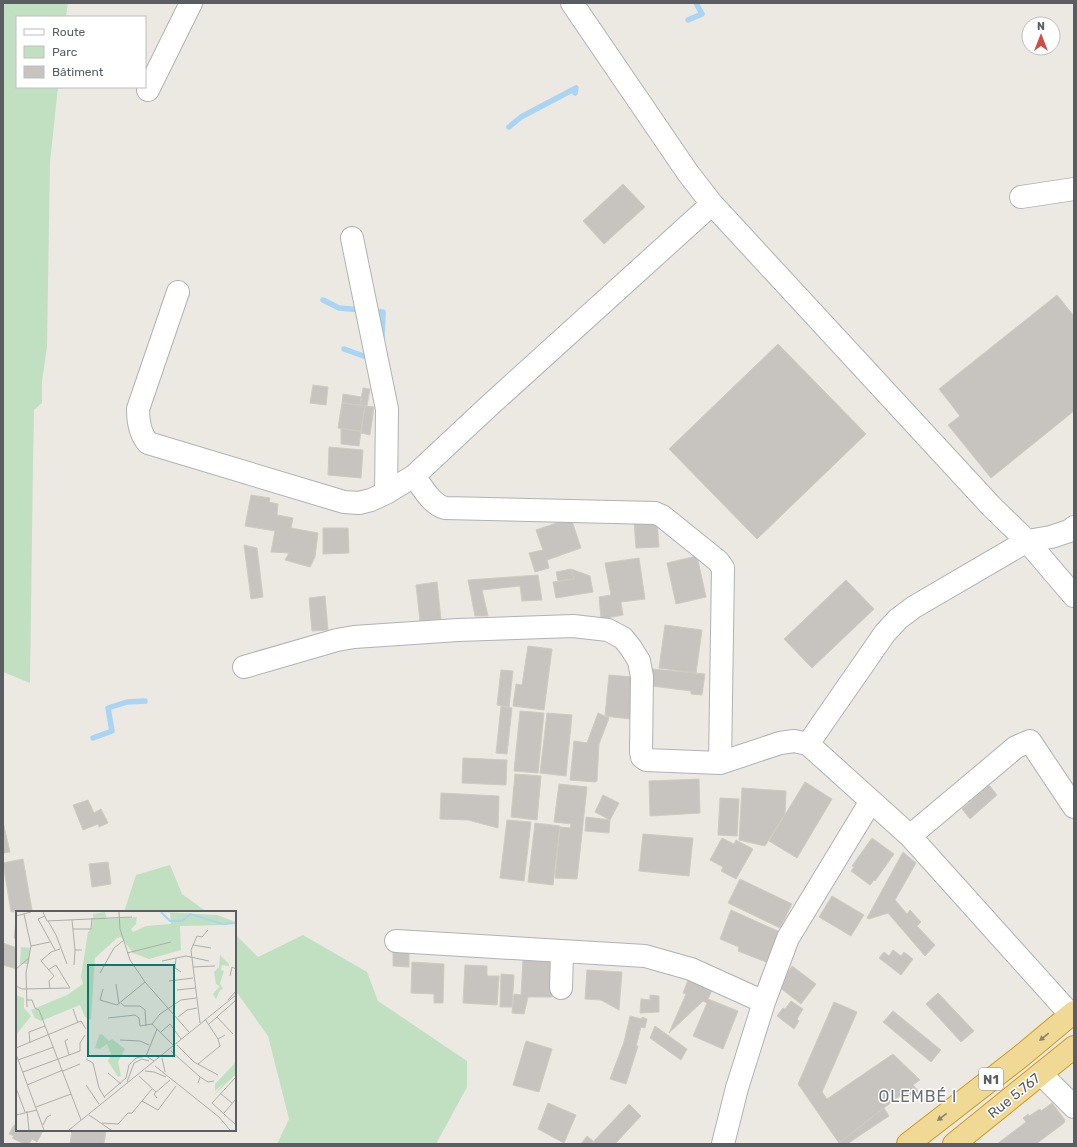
<svg xmlns="http://www.w3.org/2000/svg" width="1077" height="1147" viewBox="0 0 1077 1147" font-family="Rubik,sans-serif">
	<style>
		.green { fill: #c1e0c1 }
		.lines { fill: none; stroke-linecap: round; stroke-linejoin: round }
		.stream { stroke: #a9d4f4; stroke-width: 5.5 }
		.building { fill: #c7c4bf; stroke: #cfcbc1 }
		.minor-casing { stroke: #afb2b6; stroke-width: 24 }
		.highway-casing { stroke: #d3991a; stroke-width: 24 }
		.minor { stroke: #fff; stroke-width: 22 }
		.highway { stroke: #f0d895; stroke-width: 22 }
		.oneway { fill: #878271 }
		.labels { text-anchor: middle; dominant-baseline: central; stroke-width: 3; stroke-linejoin: round; paint-order: stroke }
		.shield { fill: #fff; stroke: #8c8e90; stroke-width: 1 }
		.shield-label { font-size: 13px; font-weight: bold; fill: #5a5d61 }
		.street-label { font-size: 14px; fill: #5a5d61; stroke: #fff }
		.quarter-label { font-size: 16px; letter-spacing: 1px; fill: #6b6f73; stroke: #fff }
		.inset-river { fill: none; stroke: #a9d4f4; stroke-width: 2 }
		.inset-road { fill: none; stroke: #adadaa; stroke-width: 1 }
		.view { fill: #0f766e; fill-opacity: 0.15; stroke: #0f766e; stroke-width: 2 }
		.inset-edge { fill: none; stroke: #5a5d61; stroke-width: 2 }
	</style>
	<rect width="100%" height="100%" fill="#ebe9e2"/>
	<path class="green" d="M3 3H68L66 17H17V87H58L50 162 47 347 42 381V403L34 410 33 463 30 683 3 672Z
		M170 865 182 894 207 912H124L136 875Z
		M235 934 258 957 303 935 367 972 378 1001 467 1061V1087L436 1144H277L289 1119 268 1036 238 994H235Z"/>
	<g class="lines">
		<path class="stream" d="M688 20 702 14 696 3
			M509 127 521 117 576 88 575 93
			M323 300 339 308 362 310
			M371 311 383 312 382 340
			M344 349 372 359
			M93 738 112 731 108 708 127 702 145 701"/>
	</g>
	<path class="building" d="M623 184 645 207 604 244 583 221Z
		M1057 295 1074 316V411L991 478 948 425 960 416 939 389Z
		M778 344 866 434 757 539 669 449Z
		M313 385 328 387 326 405 310 403Z
		M363 388 370 389 367 406 360 405Z
		M343 394 361 397 360 405 342 403Z
		M342 403 365 406 361 431 338 428Z
		M365 406 374 407 370 435 361 433Z
		M341 428 361 431 359 446 341 444Z
		M329 447 363 450 361 478 328 475Z
		M251 495 270 498 269 502 278 504 277 515 293 518 291 528 318 533 315 557 310 567 285 560 289 553 271 552 275 531 245 526Z
		M571 518 581 548 547 560 549 568 535 572 529 553 543 550 536 530Z
		M657 520 659 547 636 548 634 521Z
		M323 528H348L349 553 323 554Z
		M244 545 257 548 263 597 251 599Z
		M697 556 706 597 676 604 667 563Z
		M639 558 645 599 621 602 623 615 601 619 599 597 611 595 605 563Z
		M571 569 590 576 593 592 556 598 553 582 574 579Z
		M571 569 574 579 558 581 556 572Z
		M538 575 542 600 522 601 520 586 482 590 488 616H475L468 580Z
		M846 580 874 609 812 668 784 639Z
		M437 582 441 619 420 621 416 585Z
		M325 596 328 630 312 631 309 598Z
		M665 625 702 630 696 673 659 668Z
		M528 646 552 649 544 710 513 706 516 684 522 685Z
		M652 669 705 674 702 695 691 694V691L652 686Z
		M501 670 513 671 509 707 497 705Z
		M609 675 633 677 630 719 605 716Z
		M501 706 512 708 507 754 496 753Z
		M520 711 544 713 538 773 514 771Z
		M547 713 572 715 566 776 540 773Z
		M598 713 609 718 599 744 597 781 595 782 570 780 574 741 587 743Z
		M463 758 507 760 506 785 462 783Z
		M515 774 541 776 537 820 511 817Z
		M699 779 700 813 650 816 649 781Z
		M805 782 832 799 797 858 769 841Z
		M559 784 587 787 577 879 555 878 560 827 570 828 571 824 554 822Z
		M989 785 997 795 970 819 962 809Z
		M742 788 786 791 785 814 765 846 739 840Z
		M441 793 499 796 498 828 468 820 440 819Z
		M603 795 619 803 610 820 595 812Z
		M720 798 739 799 737 836 718 835Z
		M88 800 94 813 101 809 108 823 99 827 98 824 83 830 73 805Z
		M586 817 610 820 609 833 585 831Z
		M507 820 531 822 524 881 500 878Z
		M3 822 10 852 3 853Z
		M535 823 560 826 553 885 528 882Z
		M643 834 693 838 689 876 639 871Z
		M722 838 734 844 736 840 753 849 736 879 721 871 723 867 710 860Z
		M872 838 894 854 875 881 874 880 870 885 851 871 854 867 852 866Z
		M903 852 916 863 895 900 907 914 910 910 921 922 917 926 935 945 925 956 888 913 869 919 867 918Z
		M23 859 32 910H28V912L22 911 11 912 3 863Z
		M108 862 111 884 92 887 89 864Z
		M740 879 792 904 780 928 728 903Z
		M832 896 864 915 851 936 819 917Z
		M731 910 780 932 766 962 738 951 739 947 720 939Z
		M16 921 17 922V939L14 938Z
		M3 943 17 948V969L3 965Z
		M393 946 409 947V967L393 966Z
		M893 950 901 956 904 952 913 959 901 975 879 958 884 952 889 956Z
		M523 960 553 961 552 997H528L524 1014 512 1013 514 994 521 995Z
		M412 962 444 964 443 1003H434V994L411 993Z
		M465 965 487 966V976H499L497 1005 463 1003Z
		M792 966 816 984 801 1004 779 987Z
		M587 970 622 972 619 1010 601 1000 585 999Z
		M501 974 514 975 512 1007H500Z
		M688 980 712 990 708 999 738 1011 723 1049 693 1036 707 1003 703 1001 669 1033 686 994 683 993Z
		M938 993 974 1031 961 1042 926 1004Z
		M650 995 659 996V1012L640 1013 641 999 650 1000Z
		M791 1001 803 1009 797 1019 799 1021 794 1029 777 1016 783 1008 785 1009Z
		M834 1002 857 1012 822 1092 827 1099 893 1054 920 1080 913 1085 920 1093 898 1097 839 1143 798 1084Z
		M893 1011 941 1050 931 1062 883 1022Z
		M630 1016 642 1019V1017L647 1019 645 1028 641 1027 636 1046H638L626 1084 610 1079 624 1042Z
		M655 1026 687 1049 681 1060 650 1038Z
		M526 1041 552 1049 539 1092 513 1085Z
		M548 1103 576 1115 564 1143 538 1129Z
		M1052 1103 1065 1120 1064 1123 1036 1144H997L1026 1122 1023 1118 1028 1114 1029 1116 1040 1109 1041 1111Z
		M629 1104 641 1116 615 1144H591Z
		M884 1108 889 1116 847 1144H840L839 1143Z
		M14 1125 17 1126V1130H41L43 1131 37 1142 32 1139 29 1144H24L12 1138 14 1136 9 1134Z
		M72 1130H106L104 1144H70Z
		M587 1136 593 1141 590 1144H581Z"/>
	<g class="lines">
		<defs>
			<path id="minor" d="M572 3 688 173 712 204 991 506 1027 541 1074 596
				M148 90 191 3
				M1021 197 1074 189
				M352 238 387 409 386 493
				M178 292 138 409C138 420 140 434 148 443L344 502 359 503 371 500 386 493 414 476 490 405 712 204
				M414 476C423 488 431 504 445 508L655 513 662 516 718 561 723 568 720 763
				M244 667 337 640 354 637 458 630 573 626 608 630 623 638 631 648 639 661 642 677 641 752 642 757 646 760 720 763 780 743 794 741 808 744 910 836 1071 1015
				M808 744 885 633 898 619 914 607 1027 541 1051 537 1069 531 1074 527
				M910 836 1016 747 1030 741 1074 807
				M396 941 645 956 691 969 764 1002
				M561 988 562 951
				M1041 1074 1074 1107
				M723 1144 737 1088 764 1002 788 938 871 801"/>
			<path id="highway" d="M908 1144 1020 1057 1074 1012
				M954 1144 1074 1047"/>
		</defs>
		<use href="#minor" class="minor-casing"/>
		<use href="#highway" class="highway-casing"/>
		<use href="#minor" class="minor"/>
		<use href="#highway" class="highway"/>
	</g>
	<defs><path id="oneway-solid" d="M-6-.8H1V-3.2L6.5 0L1 3.2V.8H-6Z"/></defs>
	<g class="oneway">
		<use href="#oneway-solid" transform="translate(1044 1037) rotate(141)"/>
		<use href="#oneway-solid" transform="translate(942 1117) rotate(142)"/>
	</g>
	<g class="labels">
		<rect class="shield" x="979" y="1068" width="24" height="22" rx="3"/>
		<g class="shield-label">
			<text x="991" y="1079">N1</text>
		</g>
		<g class="street-label">
			<text transform="translate(1014 1096) rotate(-39)">Rue 5.767</text>
		</g>
		<g class="quarter-label">
			<text x="918" y="1096">OLEMBÉ I</text>
		</g>
	</g>
	<g transform="translate(16 911)">
		<rect width="220" height="220" fill="#ebe9e2"/>
		<path d="M89 1 91 8 121 6 120 13 115 18 117 21 130 15 155 13 154 2 147 1 201 4 220 11 210 14 164 15 165 39 133 48 117 42 105 26 101 27 79 47 75 109 69 106 64 94 25 110 19 107 15 99 51 84 67 73 65 66 72 21 76 16 77 3ZM5 36 14 37 13 53H4ZM204 44 213 53V55L206 54 205 59 208 60 204 72 207 78 204 79 200 88 197 83 204 75 200 73 198 61 203 56ZM0 84 8 87V97L15 105 0 124ZM86 123 93 130 96 128 109 138 102 151 105 165 102 166 92 150 95 143 91 133 84 138 79 137 83 124ZM220 151V158L212 167 220 158V163L197 185 208 172 199 180V173Z" fill="#c1e0c1"/>
		<path class="inset-river" d="M145 1 154 10H166L174 3 207 13 220 12"/>
		<path class="inset-road" d="M27 1 31 10 116 6M103 1 104 18 114 49 129 71 173 121M8 3 15 35 10 62 11 96M0 5 15 1M29 5 22 8 39 39M56 9 59 39H66M32 10 40 24 51 53M57 18H75L76 7M177 34 195 37M15 35 34 31M111 42 155 31M160 47 159 57 165 61M146 50 170 45 193 50M58 54 59 39M177 56 199 55M0 58 13 47M84 62 98 37 108 29M214 65 216 56 220 58M153 70 177 67M100 73 103 93M0 75 6 78 54 77 40 54 32 59M34 78 33 70 38 65 25 50 35 41 44 38M87 78 84 89 101 94 129 71M161 79 179 77M11 89H16L19 97 23 99 65 209M212 89 220 80M105 92 108 95H124L129 99 130 115M57 98 62 112M162 106 171 99 181 97M201 106 217 123M92 107 119 104 123 107 124 115 136 113 144 103 165 89 180 87M189 108 202 128 209 124M184 112 175 39 181 25 186 26 192 19M136 113 157 134M193 113 220 89M145 121 154 113 165 128M52 128 49 130 53 144M104 129 124 130 133 134M14 132 13 121 29 115M161 134 178 151 202 164M0 137 65 110 70 118M155 140 184 166 182 172M0 143 28 219M130 145 141 118M146 147 149 161M70 148 77 152 83 177 89 187M2 149 38 136M182 153 204 135 202 128M139 155 203 206 214 219M47 160 64 153M129 160 138 161 150 166M7 161 64 140V132L69 124M92 162 105 173M123 165 140 181M184 166 192 171 198 170M220 166 196 192 220 214M111 171 118 152 126 148 133 150M11 174 47 159M70 174 83 193M0 177 9 201M204 182 216 192M88 186 110 167 113 154 120 147 130 145 138 150M141 187 138 183 154 169M126 190 142 199 160 175M20 196 55 183M11 200 13 219M208 202 220 188M0 204 21 199M73 204 95 219M86 212 102 213 112 202H116L136 178M27 214 31 206 35 204M53 219 220 84"/>
		<path class="view" d="M72 54H158V145H72Z"/>
		<rect width="220" height="220" class="inset-edge"/>
	</g>
	<rect width="1077" height="1147" fill="none" stroke="#5a5d61" stroke-width="8"/>
	<rect x="16" y="16" width="130" height="72" fill="#ffffff" stroke="#bdbec0"/>
	<rect x="24" y="29" width="20" height="6" fill="#ffffff" stroke="#bdbec0"/>
	<text x="52" y="36" font-size="12" fill="#5a5d61">Route</text>
	<rect x="24" y="46" width="20" height="12" fill="#c1e0c1" stroke="#bdbec0"/>
	<text x="52" y="56" font-size="12" fill="#5a5d61">Parc</text>
	<rect x="24" y="66" width="20" height="12" fill="#c7c4bf" stroke="#bdbec0"/>
	<text x="52" y="76" font-size="12" fill="#5a5d61">Bâtiment</text>
	<g transform="translate(1041 36)"><circle r="19" fill="#ffffff" stroke="#bdbec0"/>
	<path d="M0-3L7 15L0 10L-7 15Z" fill="#d44b40"/>
	<text y="-6" font-size="11" font-weight="bold" text-anchor="middle" fill="#5a5d61">N</text>
	</g>
</svg>
